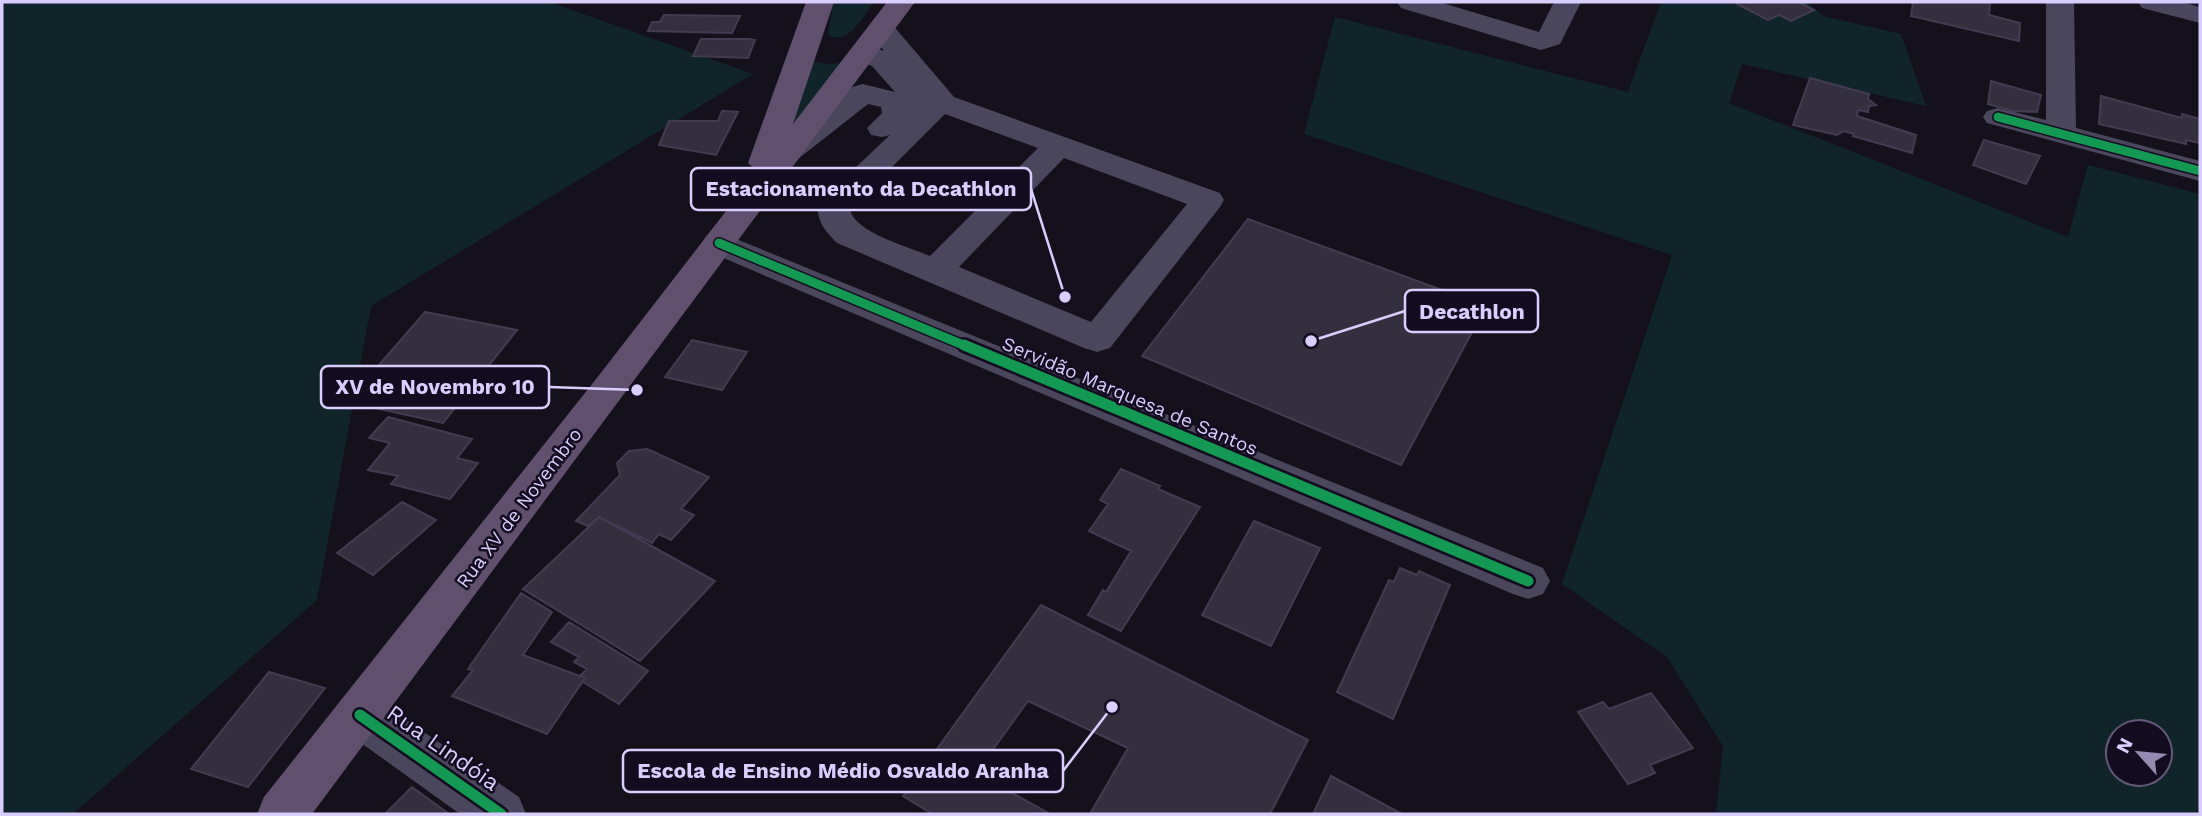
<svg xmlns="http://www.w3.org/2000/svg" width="2202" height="816" viewBox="0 0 2202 816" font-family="'Work Sans',sans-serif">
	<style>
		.green { fill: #102529; fill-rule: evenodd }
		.building { fill: #342f3f; stroke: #423b51; stroke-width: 2 }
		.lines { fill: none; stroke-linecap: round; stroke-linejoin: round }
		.minor { fill: #4a465d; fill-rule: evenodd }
		.major { fill: #604f6f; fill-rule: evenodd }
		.cycleway-far1-casing { stroke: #130c21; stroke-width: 12 }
		.cycleway-casing { stroke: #130c21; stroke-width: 16 }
		.cycleway-far1 { stroke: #139951; stroke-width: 9 }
		.cycleway { stroke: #139951; stroke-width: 11 }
		.labels { text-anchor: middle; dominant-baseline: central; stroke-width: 5; stroke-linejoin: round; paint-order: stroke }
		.street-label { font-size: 19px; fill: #dacdff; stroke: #130c21 }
		.near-street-label { font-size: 23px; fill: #dacdff; stroke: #130c21 }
		.leader { fill: none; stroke: #dacdff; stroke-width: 2.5 }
		.callout-dot { fill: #dacdff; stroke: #130c21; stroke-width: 2.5 }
		.callout { fill: #130c21; stroke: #dacdff; stroke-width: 2.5 }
		.callout-label { font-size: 21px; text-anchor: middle; font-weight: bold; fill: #dacdff }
	</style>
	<rect width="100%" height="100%" fill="#14111c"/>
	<path class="green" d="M2 2H549L753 74 371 306 317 600 73 814H2Z
		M834 2H874C863 16 851 44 829 36L828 32Z
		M1661 2H1807L1823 16 1901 34 1926 106 1742 64 1729 103 2068 237 2088 165 2200 194V814H1716L1723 746 1667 657 1562 584 1672 255 1304 134 1335 17 1628 92ZM2118 732H2160V774H2118Z
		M812 61 827 64 845 63 792 126Z"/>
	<path class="building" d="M1741 2H1799L1814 10 1791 21 1779 15 1768 20 1737 4Z
		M1913 2H1990L1989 15 2020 23 2019 41 1911 16Z
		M664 15 740 16 732 33 648 31 652 22H660Z
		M701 39H749L755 40 748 58 693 56Z
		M1810 78 1869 94 1868 99 1876 105 1869 106 1868 112 1858 110 1857 116 1916 135 1912 153 1853 136 1854 134 1844 131 1837 135 1793 125Z
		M1991 81 2041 95 2037 112 2013 111 1988 104Z
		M2101 96 2182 118V114L2200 119V143L2186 140V144L2099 124Z
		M722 111 738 112 716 155 659 145 669 121H718Z
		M1984 140 2040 156 2026 184 1973 165Z
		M1248 219 1486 306 1401 465 1142 356Z
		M425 312 517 330 443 423 347 402Z
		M692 340 747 352 722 390 665 377Z
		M388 417 472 439 457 458 478 463 450 499 391 484 398 476 368 470 390 443 369 438Z
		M647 449 709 477 681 509 694 515 671 540 659 534 652 543 599 517 588 526 576 521 620 475 617 463 629 451Z
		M1121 469 1160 486 1158 489 1200 507 1121 631 1088 615 1103 590 1106 592 1131 551 1089 531 1108 504 1100 500Z
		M402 502 436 520 373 575 337 553Z
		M599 517 715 581 640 661 523 589Z
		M1254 521 1320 548 1271 646 1202 615Z
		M1400 568 1417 575 1419 571 1450 585 1393 719 1337 692 1389 580 1394 582Z
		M521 593 552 612 523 655 585 678 547 734 452 696 473 670 468 669Z
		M1041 605 1308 740 1270 814H1090L1128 748 1028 701 976 773 1050 814H932L903 796Z
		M569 622 648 671 619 704 583 682 585 678 580 676 587 669 574 662 579 657 551 642Z
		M269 672 325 688 248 787 191 769Z
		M1651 693 1693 748 1650 765 1655 773 1628 784 1578 712 1603 702 1609 709Z
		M1331 776 1402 814H1313Z
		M412 787 449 814H385Z"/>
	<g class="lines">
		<path class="minor" d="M1397 2H1439L1539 32 1554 2H1581L1560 44 1541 50 1401 8Z
			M2046 2H2074L2076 128 2200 161V181L1987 123 1983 117 1987 111 1998 108 2046 120Z
			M2138 2H2182L2200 7V23L2142 8Z
			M881 21 891 23 954 97 1220 193 1224 200 1220 207 1110 348 1097 352 1084 348 837 243C825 231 819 224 817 207L821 200 890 135 882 137 871 135 867 128 882 113 881 107 868 104 798 159 787 162 776 159 771 152 776 145 852 87 863 84 895 92 872 66 853 59 849 53 853 47 863 44 884 51 867 29 871 23ZM945 114 1038 148 930 256C909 247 853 232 850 209ZM1064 158 1187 204 1091 322 959 267Z
			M719 232 1543 568 1550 581 1543 594 1528 599 1513 594 707 251 702 243 707 235Z
			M360 693 377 700 519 797 526 814H460L343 730 336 715 343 700Z"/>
		<path class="major" d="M806 2H834L793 124 887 2H915L312 814H257L264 797 600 374 757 171 748 163Z"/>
		<defs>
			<path id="cycleway-far1" d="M1998 117 2200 171
				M719 243 968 347"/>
			<path id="cycleway" d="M964 345 1528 581
				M360 715 501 814"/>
		</defs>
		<use href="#cycleway-far1" class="cycleway-far1-casing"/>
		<use href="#cycleway" class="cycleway-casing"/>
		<use href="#cycleway-far1" class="cycleway-far1"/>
		<use href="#cycleway" class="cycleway"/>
	</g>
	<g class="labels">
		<g class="street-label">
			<text transform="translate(1130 396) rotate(23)">Servidão Marquesa de Santos</text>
			<text transform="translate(519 508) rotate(-53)">Rua XV de Novembro</text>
		</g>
		<g class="near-street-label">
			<text transform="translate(443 748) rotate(35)">Rua Lindóia</text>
		</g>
	</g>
	<path class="leader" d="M1065 297L1031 189M1311 341L1405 311M637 390L549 387M1112 707L1063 771"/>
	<g class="callout-dot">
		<circle cx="1065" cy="297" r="7"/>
		<circle cx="1311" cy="341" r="7"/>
		<circle cx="637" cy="390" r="7"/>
		<circle cx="1112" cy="707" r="7"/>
	</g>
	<g class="callout">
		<rect x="691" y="168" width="340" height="42" rx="7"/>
		<rect x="1405" y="290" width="133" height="42" rx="7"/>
		<rect x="321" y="366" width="228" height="42" rx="7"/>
		<rect x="623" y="750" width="440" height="42" rx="7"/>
	</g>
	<g class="callout-label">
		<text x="861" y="196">Estacionamento da Decathlon</text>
		<text x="1472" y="319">Decathlon</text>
		<text x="435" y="394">XV de Novembro 10</text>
		<text x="843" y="778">Escola de Ensino Médio Osvaldo Aranha</text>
	</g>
	<rect width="2202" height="816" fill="none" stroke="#dacdff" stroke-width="7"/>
	<g transform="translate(2139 753) rotate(297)"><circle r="33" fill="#130c21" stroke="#63597a" stroke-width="2"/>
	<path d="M0-5L12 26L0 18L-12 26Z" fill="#958bb0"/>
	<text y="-10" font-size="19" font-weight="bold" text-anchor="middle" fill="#dacdff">N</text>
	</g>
</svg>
